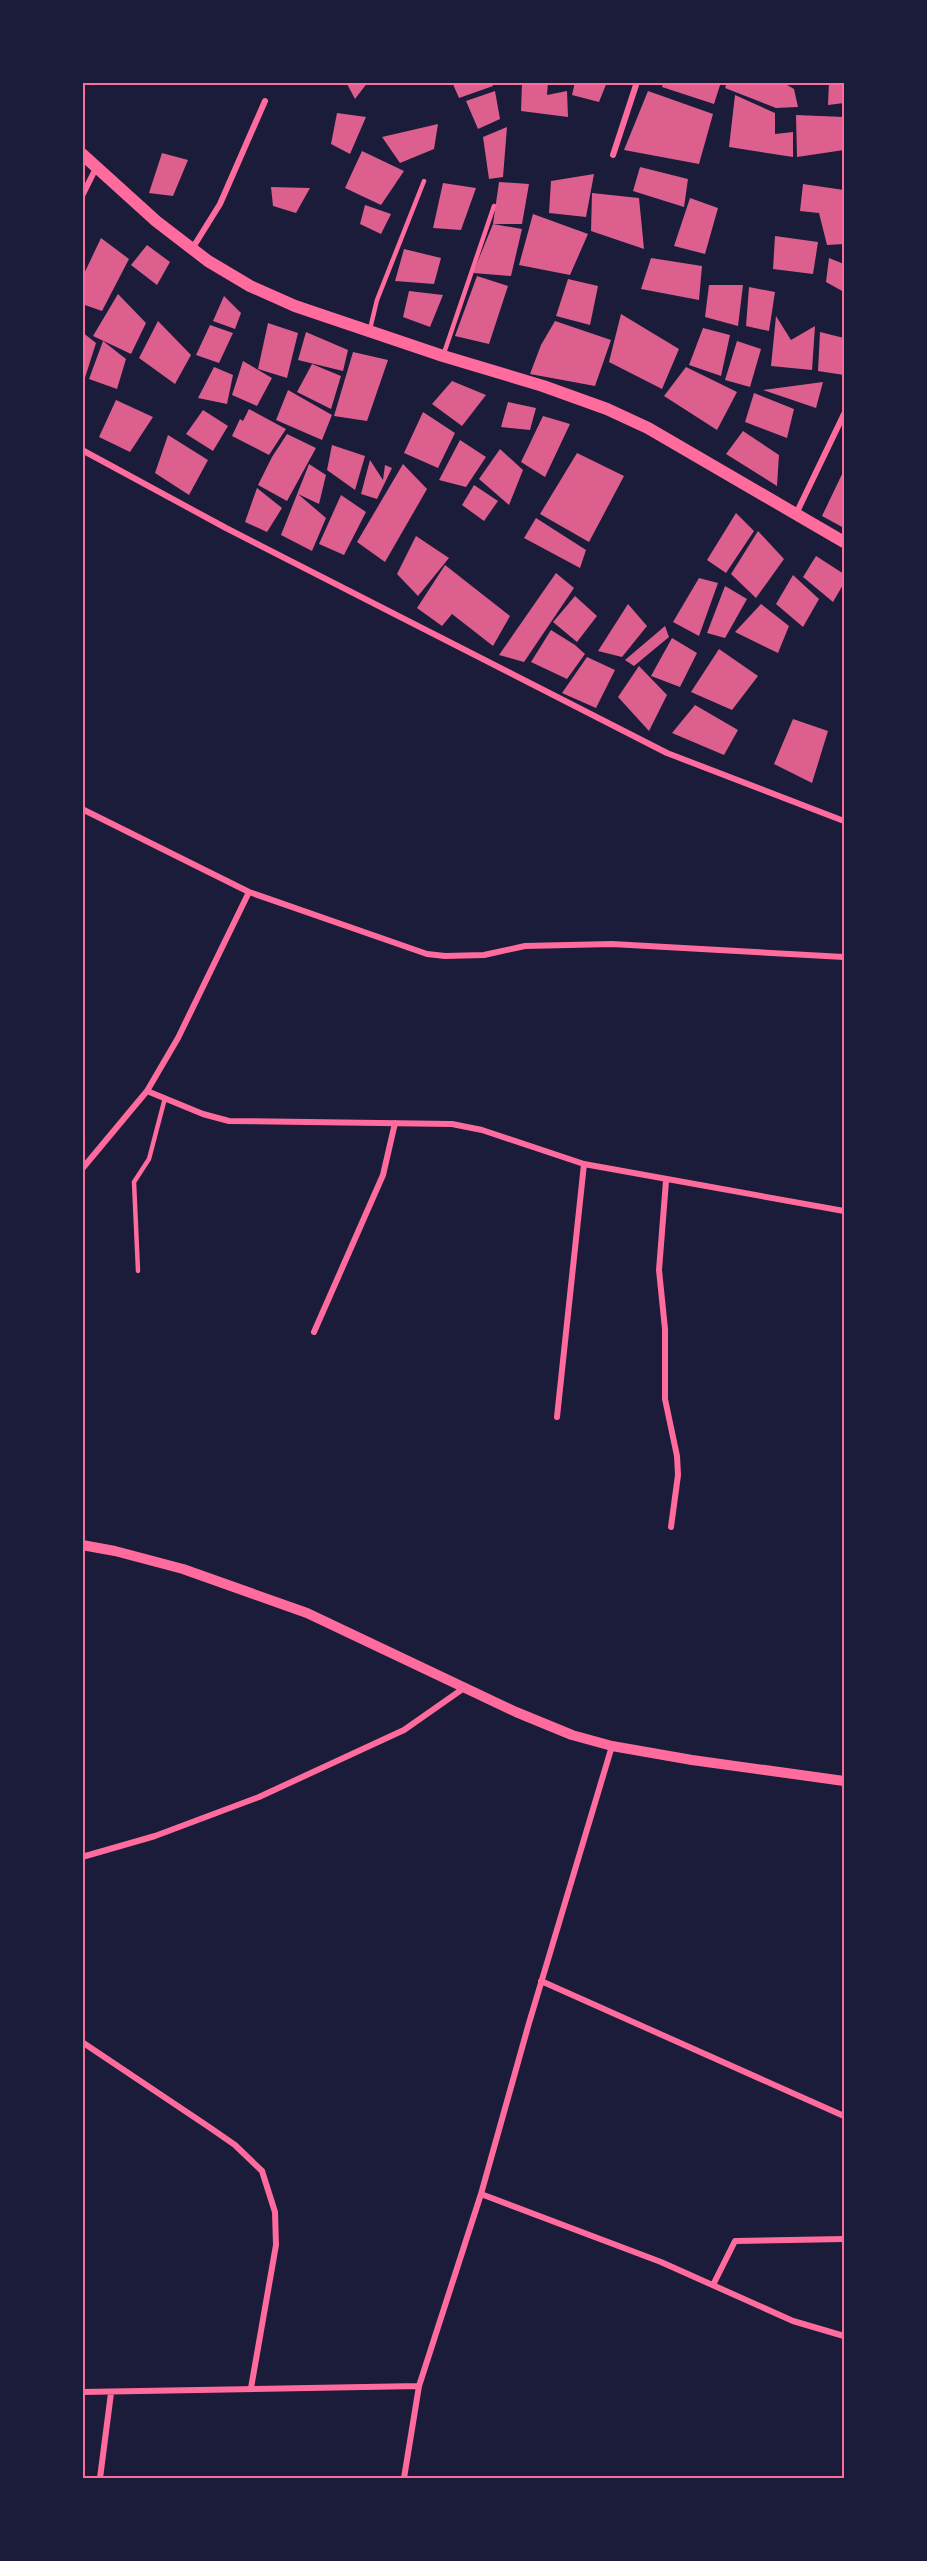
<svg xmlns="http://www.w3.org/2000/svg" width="927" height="2561" viewBox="0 0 927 2561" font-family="'Golos Text',sans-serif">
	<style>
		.building { fill: #dd5f8e }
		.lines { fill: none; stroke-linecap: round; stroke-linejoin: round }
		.service { stroke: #ff6b9d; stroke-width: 4.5 }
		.minor { stroke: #ff6b9d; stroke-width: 6 }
		.tertiary { stroke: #ff6b9d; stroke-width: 10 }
		.secondary { stroke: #ff6b9d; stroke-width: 12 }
		.neatline { fill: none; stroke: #ff6b9d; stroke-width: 2 }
	</style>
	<rect width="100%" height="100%" fill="#1b1b3a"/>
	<path class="building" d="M346 82H368L355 99Z
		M452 82H492L493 86 459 98Z
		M522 82H548L547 95 567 91 568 117 521 111Z
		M575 82H607L599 102 572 95Z
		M663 82H721L714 104 662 87Z
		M727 82H782L794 89 798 107 776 108 725 88Z
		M829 82H844V103L828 105Z
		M495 91 500 119 478 129 466 101Z
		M648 91 713 114 699 164 624 150Z
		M735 95 775 113V134L793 132V157L729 147Z
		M337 113 366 117 350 154 331 144Z
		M796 115 844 117V150L797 157Z
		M438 124 434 149 400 163 382 137Z
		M507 127 503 177 489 179 483 137Z
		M362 151 404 171 381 205 345 188Z
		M162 153 188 160 173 196 149 193Z
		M640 167 688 179 684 207 633 191Z
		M594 174 586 217 549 213 551 181Z
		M499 182 529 184 522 224H493Z
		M443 183 476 188 461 230 433 228Z
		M803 184 844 190V244L827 245 819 213 800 211Z
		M271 187 310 188 296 213 273 206Z
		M592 193 639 198 644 249 591 231Z
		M690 198 718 208 705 254 674 246Z
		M365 205 391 214 381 234 360 224Z
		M533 214 588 234 570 275 519 265Z
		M493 224 522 229 511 276 473 273Z
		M775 236 818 242 813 274 773 269Z
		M101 238 129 259 102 311 82 304V278Z
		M147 245 170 262 157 285 131 265Z
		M404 249 441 258 434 284 395 281Z
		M651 258 702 266 699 300 641 289Z
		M829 258 844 264V292L826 282Z
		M477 276 508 286 489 344 455 336Z
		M568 279 598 286 590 325 556 316Z
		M709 285H743L738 326 705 317Z
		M749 287 775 292 769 331 746 326Z
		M409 291 443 295 430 327 403 317Z
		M118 294 146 323 131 354 93 336Z
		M224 296 241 313 235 329 213 321Z
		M621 314 679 349 662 389 609 362Z
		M776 316 791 340 815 326 812 370 771 366Z
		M158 321 191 355 175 384 139 358Z
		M555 321 611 340 595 386 530 374 541 345Z
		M268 323 298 333 287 378 258 369Z
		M210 325 233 333 219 363 196 355Z
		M703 328 730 335 721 376 689 365Z
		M82 332 96 343 83 384H82Z
		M306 332 348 350 343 371 298 360Z
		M820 332 844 338V375L818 371Z
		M103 341 126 359 117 389 89 379Z
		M737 341 761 349 750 387 725 380Z
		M353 352 388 360 367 421 334 416Z
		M243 361 272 378 257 406 232 395Z
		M312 364 341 376 331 409 297 392Z
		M214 367 233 375 227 404 198 398Z
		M686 367 737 392 717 430 664 396Z
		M452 381 486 395 462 426 432 404Z
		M823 382 816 408 763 390Z
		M288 390 332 415 322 440 276 420Z
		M754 393 794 409 787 438 745 422Z
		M116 400 153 417 130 452 99 437Z
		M508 402 536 408 530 430 501 427Z
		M249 409 286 429 269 455 232 436 240 419 243 421Z
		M203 410 228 426 213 451 186 434Z
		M423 412 455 433 438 468 404 453Z
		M543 416 570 424 545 477 521 462Z
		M743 431 779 455 777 486 726 454Z
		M287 434 316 448 287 501 258 485 272 457Z
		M168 435 208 460 189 495 155 473Z
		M460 440 486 457 466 487 439 480Z
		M332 445 365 456 355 490 327 470Z
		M500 449 523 470 509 505 479 479Z
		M577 453 624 476 589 542 540 514Z
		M370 460 383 480 385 465 392 468 377 499 361 494Z
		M309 464 326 475 319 504 298 494 326 518 312 551 281 535Z
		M403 464 427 489 385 562 357 542Z
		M844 470V528L822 516Z
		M474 485 498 501 484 521 462 505Z
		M257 488 282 508 267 532 245 522Z
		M341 495 366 512 344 555 319 544Z
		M736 513 754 531 726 573 707 560Z
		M536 518 586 550 580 568 524 538Z
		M758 531 784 559 756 598 731 574Z
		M416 536 449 558 418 596 397 574Z
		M816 556 844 574V583L833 602 803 577Z
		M445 565 510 616 493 646 452 614 442 626 417 608Z
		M556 573 574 588 524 662 499 655Z
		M793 575 819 599 803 627 776 604Z
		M699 578 718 583 699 636 673 622Z
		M725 586 747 599 725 638 707 633Z
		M575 596 597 616 577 642 553 622Z
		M628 604 647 626 622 657 598 651Z
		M761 604 789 626 778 653 735 632Z
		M665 626 669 637 634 666 625 660Z
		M551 630 575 645 585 654 567 679 531 662Z
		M672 638 697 653 680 687 651 676Z
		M719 649 758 676 732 710 691 692Z
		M587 657 615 670 596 708 562 693Z
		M639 666 667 695 649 731 618 697Z
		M695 705 738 730 724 755 672 733Z
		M793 719 828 731 812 783 774 764Z"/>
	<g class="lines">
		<path class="service" d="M370 329 377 300 424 181
			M443 356 494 206
			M138 1271 134 1182 149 1159 165 1098"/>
		<path class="minor" d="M613 155 637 82
			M82 196 96 168
			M192 249 220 204 265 101
			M82 450 226 528 667 753 844 821
			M796 514 844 414
			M82 809 249 892 427 954 445 956 484 955 525 946 612 944 844 957
			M147 1091 203 1114 229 1121 452 1124 482 1130 584 1164 844 1211
			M82 1169 147 1091 178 1038 249 892
			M666 1181 659 1270 665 1329V1399L677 1456 678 1475 671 1527
			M314 1332 383 1175 395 1123
			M557 1417 584 1164
			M82 1857 155 1836 259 1797 404 1730 464 1688
			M541 1981 844 2116
			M82 2042 209 2127 235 2145 262 2171 275 2212 276 2245 251 2388
			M481 2194 661 2262 793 2321 844 2336
			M713 2285 735 2241 844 2239
			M82 2392 419 2386
			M100 2478 111 2393
			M404 2478 419 2386 481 2194 529 2023 612 1746"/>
		<path class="tertiary" d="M82 1545 115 1551 183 1569 307 1613 516 1712 572 1735 612 1746 692 1760 844 1781"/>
		<path class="secondary" d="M82 154 156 221 208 261 250 286 295 306 443 356 543 386 607 409 648 428 844 542"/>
	</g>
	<rect width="927" height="2561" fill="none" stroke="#1b1b3a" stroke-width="168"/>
	<rect x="84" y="84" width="759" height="2393" class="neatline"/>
</svg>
